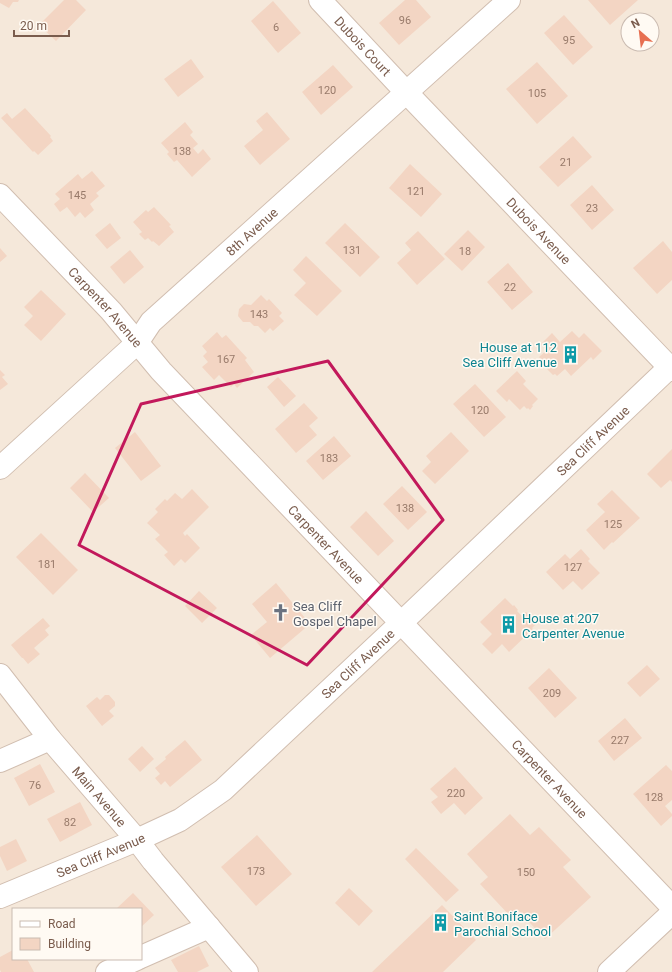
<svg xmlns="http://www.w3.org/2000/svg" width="672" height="972" viewBox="0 0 672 972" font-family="Roboto,sans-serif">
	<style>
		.residential { fill: #f5e8da; fill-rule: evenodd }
		.building { fill: #f3d5c3 }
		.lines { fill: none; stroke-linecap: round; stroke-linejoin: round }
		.minor-casing { stroke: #d1beb0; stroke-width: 24 }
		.minor { stroke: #fff; stroke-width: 22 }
		.marked { fill: none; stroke: #c2185b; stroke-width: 3; stroke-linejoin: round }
		.labels { text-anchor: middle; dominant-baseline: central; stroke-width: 3; stroke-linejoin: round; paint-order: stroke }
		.number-label { font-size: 11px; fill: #987a6a }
		.street-label { font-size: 13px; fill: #7a5c4d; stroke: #fffaf3 }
		.culture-label { font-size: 13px; fill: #0d838f; stroke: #fffaf3; text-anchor: start }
		.worship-label { font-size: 13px; fill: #5b616d; stroke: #fffaf3; text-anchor: start }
	</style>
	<rect width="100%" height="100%" fill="#fdf6ec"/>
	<path class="residential" d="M0 0H672V972H0ZM628 20H652V44H628ZM13 909H141V959H13Z"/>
	<path class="building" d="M0 0H19L18 2H13L9 8 0 3Z
		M64 0H76L86 10 56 41 39 25Z
		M405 0H416L431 17 399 45 379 23Z
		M588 0H638L610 25Z
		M273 1 301 33 278 53 251 21Z
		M564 15 593 47 573 65 544 33Z
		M191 59 204 77 178 97 164 79Z
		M537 62 568 96 537 124 506 89Z
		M333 65 353 87 321 115 302 92Z
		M25 108 51 136 50 137 53 141 38 155 34 151 33 152 1 118 7 113 12 119Z
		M267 112 290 139 260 165 244 146 263 130 256 121Z
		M185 122 193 132 190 135 198 144 193 148 198 154 203 149 211 159 192 177 177 160 174 162 167 154 169 152 161 143Z
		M573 136 592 157 558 187 539 167Z
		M410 164 442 194 421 217 389 188Z
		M92 171 105 186 96 193 99 196 90 204 94 210 85 218 80 212 75 217 67 207 60 212 54 204 60 199 55 194 78 174 82 179Z
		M592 185 614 210 592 230 570 205Z
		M154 207 171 225 169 226 174 232 159 246 153 241 152 242 148 238 145 240 139 234 142 232 133 222 146 210 148 212Z
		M110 223 121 238 107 249 95 235Z
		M345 223 380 257 360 277 325 243Z
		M468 230 485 247 462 271 444 254Z
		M418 231 445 259 417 285 397 263 411 250 405 243Z
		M663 241 672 252V280L657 294 633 268Z
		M0 248 7 256 0 262Z
		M130 250 144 267 124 284 110 267Z
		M306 256 342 291 317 316 294 295 306 283 293 270Z
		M508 263 533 292 512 310 487 282Z
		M41 290 66 314 41 341 24 325 33 316 24 307Z
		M261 295 267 301 269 299 282 313 279 316 284 321 273 331 270 328 265 333 258 326H254L250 322H243L238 316 239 309 244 304 251 305Z
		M572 331 579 338 584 333 602 351 593 360 591 357 571 376 565 369 557 376 555 374 553 375 542 364 544 362 539 357 547 350 541 344 552 333 560 342Z
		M217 332 222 338 226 335 247 358 245 360 254 372 237 388 234 384 231 387 219 375 214 380 202 367 208 362 203 356 207 352 202 346Z
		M0 370 5 375 2 377 8 384 0 390Z
		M517 371 526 381 523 384 538 399 532 405 533 406 530 410 528 408 527 409 524 406 520 410 509 399 507 402 496 391Z
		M278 377 296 396 284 407 267 387Z
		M475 384 506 417 484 437 453 404Z
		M304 403 318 418 309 426 317 435 296 453 275 429Z
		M135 432 161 466 141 481 115 448Z
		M451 432 469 451 435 484 422 471 431 462 426 456Z
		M334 436 351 456 323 480 306 461Z
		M672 449V482L670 480 661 488 647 474Z
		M85 473 109 498 93 512 70 488Z
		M402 486 427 512 408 530 383 504Z
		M192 489 209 507 183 533 185 536 187 534 200 548 185 563 181 559 174 566 164 555 168 552 155 539 160 535 147 523 158 512 155 509 165 499 167 501 175 493 182 499Z
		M612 490 640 518 613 543 612 542 604 550 586 530 605 512 597 504Z
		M366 511 394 541 378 556 350 527Z
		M41 533 78 570 53 595 16 557Z
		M581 549 590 559 588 561 600 573 582 590 573 581 563 590 546 572 565 554 570 559Z
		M276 583 310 624 270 658 251 635 267 622 252 604Z
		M199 591 217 608 202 623 185 606Z
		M505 598 513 606 514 605 518 610 517 611 523 617 524 616 523 614 526 612 537 623 532 628 533 629 509 652 502 644 492 654 482 644 492 634 480 622Z
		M43 618 50 626 45 630 49 635 34 648 40 654 28 664 23 658H22L11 645Z
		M647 665 660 679 640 697 627 683Z
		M549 668 577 698 555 718 528 688Z
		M105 695H109L115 702V706L109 711 114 716 102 726 86 706 97 697 100 700Z
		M625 718 642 738 614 761 598 741Z
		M185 740 202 760 170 787 165 781 161 785 155 778 160 774 155 768 166 759 165 757Z
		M142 746 154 759 140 772 128 759Z
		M40 764 55 792 29 806 14 778Z
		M666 765 672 771V800L665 806 672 814V816L661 826 633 794Z
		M455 767 483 798 465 815 454 803 441 814 431 802 438 797 430 789Z
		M80 802 92 825 60 842 47 819Z
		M510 814 530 835 539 827 571 860 563 867 591 897 545 939 517 909 510 916 480 884 488 877 467 854Z
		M257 835 292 874 256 906 221 867Z
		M16 839 27 861 7 871 0 856V847Z
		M416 848 459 890 446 902 405 859Z
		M349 888 373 911 359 926 335 903Z
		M133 893 154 915 141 927V909H116Z
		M442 905 476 940 443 972H372Z
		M199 946 209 966 197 972H178L171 960Z
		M13 950V959H27L34 972H1L0 970V957Z"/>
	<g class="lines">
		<defs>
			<g id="minor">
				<path id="s1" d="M320 0 406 92 672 370"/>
				<path id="s2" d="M0 195 111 311 161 371 672 907"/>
				<path id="s3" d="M0 468 137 343 151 322 509 0"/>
				<path id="s4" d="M0 675 50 739 137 840 153 861 247 972"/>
				<path d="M0 761 50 739"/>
				<path id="s5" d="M0 897 137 840 180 820 223 790 401 623 672 365"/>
				<path d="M141 957 209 927"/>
				<path d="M107 972 137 959"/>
				<path d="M609 972 672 913"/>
			</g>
		</defs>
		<use href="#minor" class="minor-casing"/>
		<use href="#minor" class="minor"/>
	</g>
	<path class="marked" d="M328 361 443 520 307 665 79 545 141 404Z"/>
	<defs>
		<symbol id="building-bare" viewBox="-9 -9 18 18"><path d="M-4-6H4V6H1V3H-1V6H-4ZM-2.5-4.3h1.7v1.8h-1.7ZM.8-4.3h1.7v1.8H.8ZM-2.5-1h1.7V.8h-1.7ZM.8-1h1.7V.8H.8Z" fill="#0f9aa8" stroke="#fffaf3" stroke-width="2.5" paint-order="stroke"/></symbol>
		<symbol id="church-bare" viewBox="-9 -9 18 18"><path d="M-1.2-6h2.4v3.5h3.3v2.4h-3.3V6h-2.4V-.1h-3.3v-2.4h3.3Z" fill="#6b7280" stroke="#fffaf3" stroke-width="2.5" paint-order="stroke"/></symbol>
	</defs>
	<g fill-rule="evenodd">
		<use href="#building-bare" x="558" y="342" width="25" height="25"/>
		<use href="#church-bare" x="268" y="600" width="25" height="25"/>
		<use href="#building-bare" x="496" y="612" width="25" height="25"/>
		<use href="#building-bare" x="428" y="910" width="25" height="25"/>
	</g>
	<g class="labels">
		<g class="number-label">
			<text x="405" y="20">96</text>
			<text x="276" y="27">6</text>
			<text x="569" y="40">95</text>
			<text x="327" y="90">120</text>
			<text x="537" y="93">105</text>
			<text x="182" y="151">138</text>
			<text x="566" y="162">21</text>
			<text x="416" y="191">121</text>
			<text x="77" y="195">145</text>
			<text x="592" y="208">23</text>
			<text x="352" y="250">131</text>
			<text x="465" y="251">18</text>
			<text x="510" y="287">22</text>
			<text x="259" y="314">143</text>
			<text x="226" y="359">167</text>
			<text x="480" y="410">120</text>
			<text x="329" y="458">183</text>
			<text x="405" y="508">138</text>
			<text x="613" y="524">125</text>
			<text x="47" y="564">181</text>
			<text x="573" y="567">127</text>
			<text x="552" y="693">209</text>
			<text x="620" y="740">227</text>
			<text x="35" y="785">76</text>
			<text x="456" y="793">220</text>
			<text x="654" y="797">128</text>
			<text x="70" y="822">82</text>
			<text x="256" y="871">173</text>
			<text x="526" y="872">150</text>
		</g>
		<g class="street-label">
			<text stroke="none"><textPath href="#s1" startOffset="63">Dubois Court</textPath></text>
			<text stroke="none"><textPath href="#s3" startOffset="346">8th Avenue</textPath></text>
			<text stroke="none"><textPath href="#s1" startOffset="318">Dubois Avenue</textPath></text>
			<text stroke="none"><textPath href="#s2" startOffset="154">Carpenter Avenue</textPath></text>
			<text stroke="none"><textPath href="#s5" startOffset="757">Sea Cliff Avenue</textPath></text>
			<text stroke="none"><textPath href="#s2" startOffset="478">Carpenter Avenue</textPath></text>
			<text stroke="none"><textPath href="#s5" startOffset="433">Sea Cliff Avenue</textPath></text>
			<text stroke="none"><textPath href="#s2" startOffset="802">Carpenter Avenue</textPath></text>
			<text stroke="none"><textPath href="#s4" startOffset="157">Main Avenue</textPath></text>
			<text stroke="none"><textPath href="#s5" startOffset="109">Sea Cliff Avenue</textPath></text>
		</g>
		<g class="culture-label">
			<text x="557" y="347" text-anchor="end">House at 112<tspan x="557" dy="15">Sea Cliff Avenue</tspan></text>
			<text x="522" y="618">House at 207<tspan x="522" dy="15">Carpenter Avenue</tspan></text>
			<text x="454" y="916">Saint Boniface<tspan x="454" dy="15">Parochial School</tspan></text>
		</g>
		<g class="worship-label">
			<text x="293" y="606">Sea Cliff<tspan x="293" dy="15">Gospel Chapel</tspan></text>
		</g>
	</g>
	<rect x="12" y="908" width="130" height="52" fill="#fffaf3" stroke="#cabbb1"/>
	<rect x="20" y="921" width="20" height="6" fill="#ffffff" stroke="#cabbb1"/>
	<text x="48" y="928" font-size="12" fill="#7a5c4d">Road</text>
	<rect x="20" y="938" width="20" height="12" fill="#f3d5c3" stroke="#cabbb1"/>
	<text x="48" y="948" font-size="12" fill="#7a5c4d">Building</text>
	<g transform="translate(640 32) rotate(332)"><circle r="19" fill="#fffaf3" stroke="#cabbb1"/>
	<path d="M0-3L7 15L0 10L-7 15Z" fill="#e76f51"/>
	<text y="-6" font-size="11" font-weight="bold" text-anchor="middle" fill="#7a5c4d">N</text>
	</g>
	<path d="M14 30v6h55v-6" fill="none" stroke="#7a5c4d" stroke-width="2"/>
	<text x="20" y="30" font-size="12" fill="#7a5c4d" stroke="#fffaf3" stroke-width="3" paint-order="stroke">20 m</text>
</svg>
